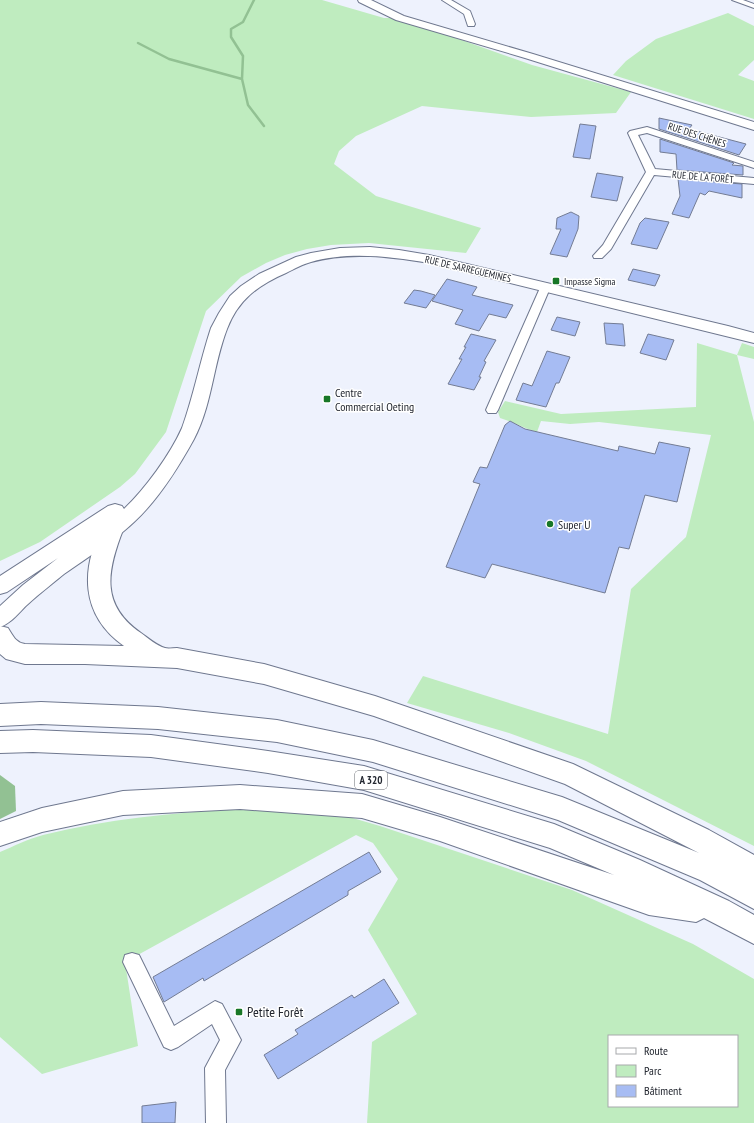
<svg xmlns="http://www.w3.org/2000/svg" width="754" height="1123" viewBox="0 0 754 1123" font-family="'PT Sans Narrow',sans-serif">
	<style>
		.green { fill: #bfecbf; fill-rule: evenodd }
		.water { fill: #92c193 }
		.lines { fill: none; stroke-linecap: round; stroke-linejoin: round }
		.stream { stroke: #92c193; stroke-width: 2.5 }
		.building { fill: #a7bcf3; stroke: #737c94 }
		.minor-casing { stroke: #6f788f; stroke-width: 2 }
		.secondary-casing { stroke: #6f788f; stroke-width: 2 }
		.motorway-casing { stroke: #6f788f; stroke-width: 2 }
		.minor { fill: #fff; fill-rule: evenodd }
		.secondary { fill: #fff; fill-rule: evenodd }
		.motorway { fill: #fff; fill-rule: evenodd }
		.poi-dot { fill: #187727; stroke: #fff; stroke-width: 1.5 }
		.labels { text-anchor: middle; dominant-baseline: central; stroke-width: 3; stroke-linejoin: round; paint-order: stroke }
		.far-street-label { font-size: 10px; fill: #232730; stroke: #fff }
		.far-poi-label { font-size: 10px; fill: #232730; stroke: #fff; text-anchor: start }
		.shield { fill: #fff; stroke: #65686e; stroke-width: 1 }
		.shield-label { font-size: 11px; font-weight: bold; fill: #232730 }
		.poi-label { font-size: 12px; fill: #232730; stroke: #fff; text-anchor: start }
		.near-poi-label { font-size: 14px; fill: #232730; stroke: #fff; text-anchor: start }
	</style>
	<rect width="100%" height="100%" fill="#eef2fd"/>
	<path class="green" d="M0 0H322L384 18H400L532 65 631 92 616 113 531 117 422 106 356 136 339 151 334 164 376 196 481 228 466 253 369 243 331 245 307 249 285 255 266 263 241 277 206 311 166 432 135 474 120 487 40 542 0 561Z
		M728 13 754 26V60L738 75 754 81V119L613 75 626 61 656 39Z
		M697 343 737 355 742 343 754 347V359L737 355 754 422V846L586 761 509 733 407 703 423 676 608 734 631 589 686 537 711 435 599 422 570 424 541 421 537 432C523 428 513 422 500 418L498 412 505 401 561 414 696 407Z
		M239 809 332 812 380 826 572 890 693 944 754 979V1123H367L372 1042 417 1014 368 930 398 879 373 843 356 835 125 962 138 1046 42 1074 0 1037V852C14 846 28 839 43 835 107 819 172 813 239 809ZM609 1036H737V1106H609Z"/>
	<path class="water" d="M0 775 15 786 16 811 0 819Z"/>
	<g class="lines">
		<path class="stream" d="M138 43 169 59 242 79 248 105 264 126
			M242 79 243 56 231 37V29L243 22 254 0"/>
	</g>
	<path class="building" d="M659 118 692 125 689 129 746 144 739 155 659 129Z
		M580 124 596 126 590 159 573 157Z
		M660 139 734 163 732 165 743 166V175L677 170 676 154 660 152Z
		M597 173 623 177 617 201 591 197Z
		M678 179 742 184V198L709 191 705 195 700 193 689 218 672 214 680 196Z
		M571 212 579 216 578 229 567 257 550 254 561 229H556L557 218Z
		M645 218 669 222 657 249 631 244 640 223Z
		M633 269 660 275 655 286 628 280Z
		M447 279 477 287 472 295 513 305 506 318 489 314 479 331 455 324 463 310 432 301Z
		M414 290 421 291 435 295 426 308 404 303Z
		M557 317 580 322 575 336 551 330Z
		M604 323 623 324 625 346 606 344Z
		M471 334 496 340 484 361 486 362 479 377H481L474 390 448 384 462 359H459L466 347H464Z
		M648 334 674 340 666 360 640 353Z
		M547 351 570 357 559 383H556L546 407 516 400 523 383 532 386Z
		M510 421 525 429 618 451 619 446 655 454 659 442 690 448 677 502 645 495 629 549 619 547 605 593 492 564 485 578 446 567 480 484 473 482 480 467 487 468 505 425Z
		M369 852 381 872 348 891V895L204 981 203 978 164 1002 153 977Z
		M384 979 399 1003 278 1079 264 1055 298 1034 295 1030 352 995 354 998Z
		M176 1102 175 1123H142V1106Z"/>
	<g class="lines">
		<defs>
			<path id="minor" d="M442 0H451L470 11 475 24 474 26H468L464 14Z
				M732 0H743L754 4V8Z
				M647 127 754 162V168L647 133 638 135 655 169 754 178V184L654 175 611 249 602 258H594L593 256 603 245 646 172 628 133 630 131Z
				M545 285 550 288 498 410 496 413H488L486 410 540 288Z
				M132 953 139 955 174 1026 215 1001 222 1004 241 1040 225 1070 226 1123H206L205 1068 220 1040 212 1024 178 1047 171 1050 164 1047 123 962 125 955Z"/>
			<path id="secondary" d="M358 0H371L404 16 533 54 754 122V130L525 58 396 20 359 2Z
				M370 247 399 250 429 255 728 326 754 333V343L429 263C391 257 350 251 311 262 303 264 294 269 286 273 258 285 238 300 227 329 213 365 212 405 194 439 178 468 159 499 134 522 113 542 88 557 64 574 52 584 40 593 28 604 19 612 12 623 0 627V606L23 585 58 558 7 592 0 594V576L108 506 115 504 122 506 124 509C145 489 170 455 182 428 194 395 200 361 211 328L219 313 230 296 241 286 259 274 296 257 311 253 340 248Z"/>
			<path id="motorway" d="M112 522 120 524 123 530C107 571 100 605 141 633 148 638 157 646 165 648 168 649 173 648 177 648L264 664 375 696 573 764 709 830 754 855V909L700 880 558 820 373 762 277 742 158 729 41 724 0 726V704L41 702 158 707 277 720 373 740 562 797 699 853 565 784 374 716 264 684 177 668 85 664H25L6 659 0 654V626L8 628C13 636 16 643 25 644L124 646C80 615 80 568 104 524Z
				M33 730 151 735 268 751 364 766 554 824 640 860 729 901 754 915V944L704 918 696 922 649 915 440 841 362 818 240 809 123 815 42 832 0 846V822L42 808 123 791 240 785 362 794 440 817 614 875 550 848 364 790 268 773 151 757 33 752 0 753V731Z"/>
		</defs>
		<use href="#minor" class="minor-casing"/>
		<use href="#secondary" class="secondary-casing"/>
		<use href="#motorway" class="motorway-casing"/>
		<use href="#minor" class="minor"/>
		<use href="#secondary" class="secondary"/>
		<use href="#motorway" class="motorway"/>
	</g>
	<g class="poi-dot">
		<rect x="552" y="277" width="8" height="8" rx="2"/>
		<rect x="323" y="395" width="8" height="8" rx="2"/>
		<circle cx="550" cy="524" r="4"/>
		<rect x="235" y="1008" width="8" height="8" rx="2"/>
	</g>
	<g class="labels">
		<g class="far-street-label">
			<text transform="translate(697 135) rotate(18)">RUE DES CHÊNES</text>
			<text transform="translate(703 177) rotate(5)">RUE DE LA FORÊT</text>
			<text transform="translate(468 269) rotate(13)">RUE DE SARREGUEMINES</text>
		</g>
		<g class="far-poi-label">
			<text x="564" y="281">Impasse Sigma</text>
		</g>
		<rect class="shield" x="355" y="771" width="32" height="18" rx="3"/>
		<g class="shield-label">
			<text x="371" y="780">A 320</text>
		</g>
		<g class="poi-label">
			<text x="335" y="392">Centre<tspan x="335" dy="14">Commercial Oeting</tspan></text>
			<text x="558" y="524">Super U</text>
		</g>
		<g class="near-poi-label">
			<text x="247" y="1012">Petite Forêt</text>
		</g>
	</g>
	<rect x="608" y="1035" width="130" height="72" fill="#ffffff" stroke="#a7a9ac"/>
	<rect x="616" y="1048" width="20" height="6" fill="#ffffff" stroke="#a7a9ac"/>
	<text x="644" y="1055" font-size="12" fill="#232730">Route</text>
	<rect x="616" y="1065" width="20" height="12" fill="#bfecbf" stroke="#a7a9ac"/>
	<text x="644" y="1075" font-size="12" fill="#232730">Parc</text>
	<rect x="616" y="1085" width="20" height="12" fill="#a7bcf3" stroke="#a7a9ac"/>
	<text x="644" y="1095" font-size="12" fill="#232730">Bâtiment</text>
</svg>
